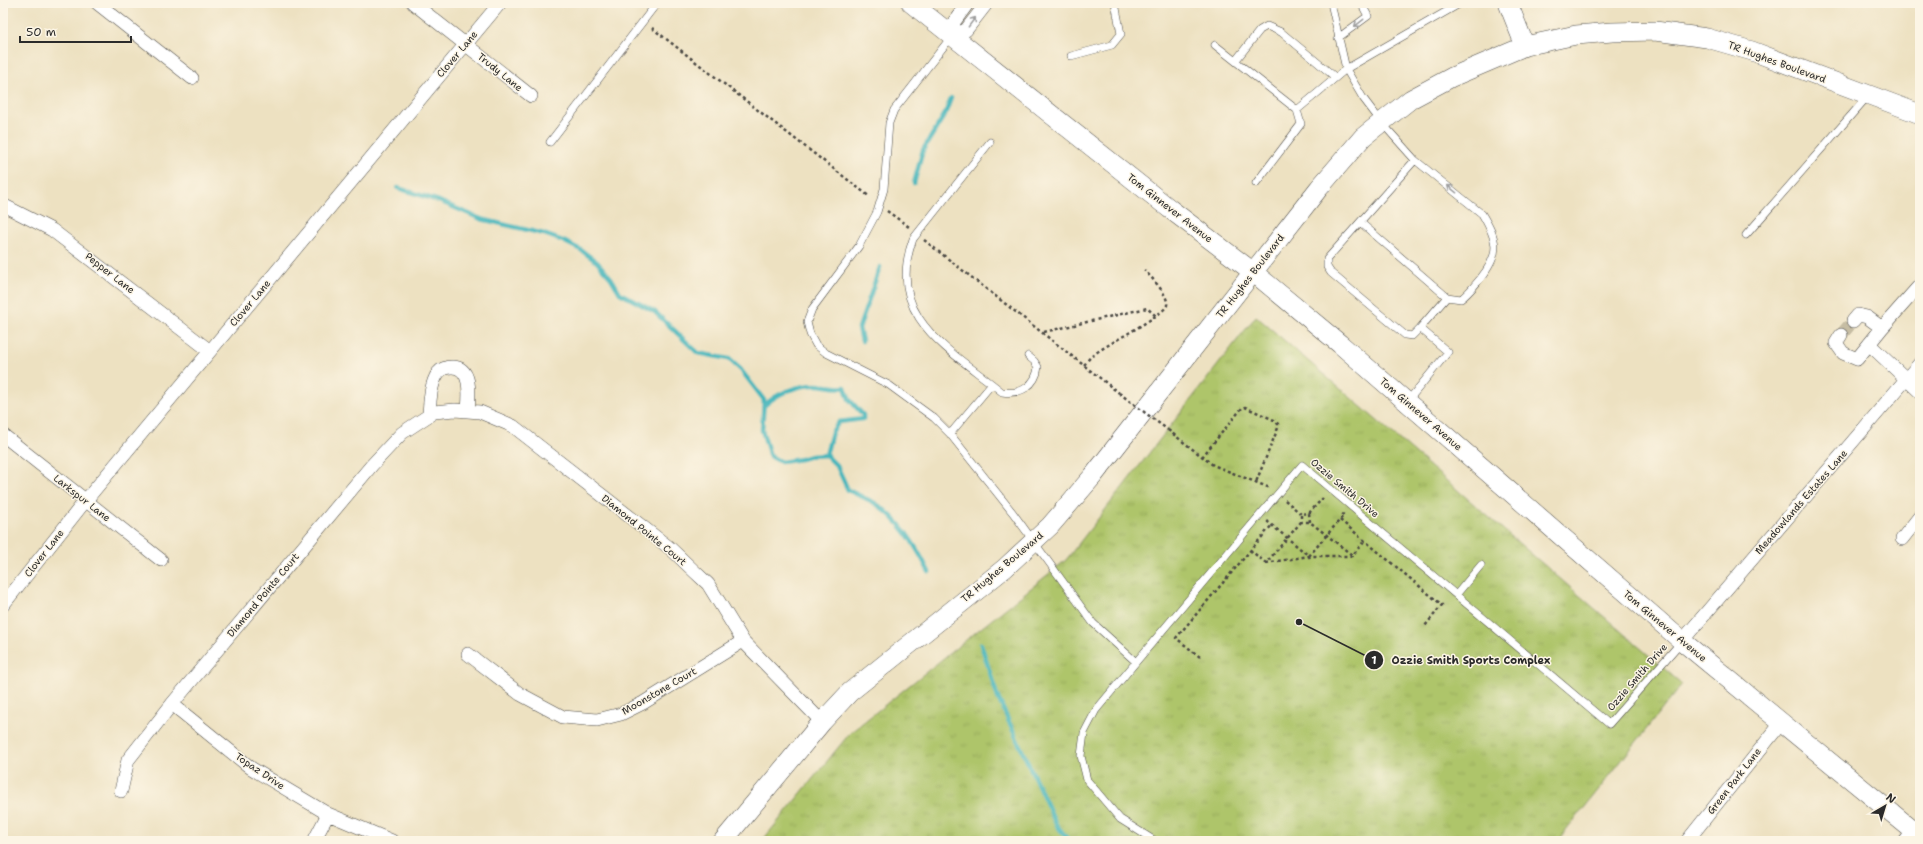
<svg xmlns="http://www.w3.org/2000/svg" width="1923" height="844" viewBox="0 0 1923 844" font-family="'Shantell Sans',sans-serif">
	<style>
		.park { fill: url(#park-tufts); stroke: #6c784a }
		.lines { fill: none; stroke-linecap: round; stroke-linejoin: round }
		.stream { stroke: #47b6bc; stroke-width: 4.5 }
		.street-tunnel { stroke: #c6bda3; stroke-width: 13; stroke-dasharray: 13 6; stroke-linecap: butt }
		.lane-casing { stroke: #484642; stroke-width: 8 }
		.street-casing { stroke: #484642; stroke-width: 14 }
		.secondary-casing { stroke: #484642; stroke-width: 20 }
		.path { stroke: #484642; stroke-width: 2.5; stroke-dasharray: 3 3; stroke-linecap: butt }
		.lane { stroke: #fff; stroke-width: 7 }
		.street { stroke: #fff; stroke-width: 13 }
		.secondary { stroke: #fff; stroke-width: 19 }
		.path-bridge { stroke: #484642; stroke-width: 2.5; stroke-dasharray: 3 3; stroke-linecap: butt }
		.oneway { stroke: #a0a0a0 }
		.labels { text-anchor: middle; dominant-baseline: central; stroke-width: 3; stroke-linejoin: round; paint-order: stroke }
		.street-label { font-size: 10px; fill: #2b2b2b; stroke: #fcf5e5 }
		.leader { fill: none; stroke: #2b2b2b; stroke-width: 1.5 }
		.callout-dot { fill: #2b2b2b; stroke: #fcf5e5; stroke-width: 1.5 }
		.mark-label { font-size: 12px; text-anchor: middle; font-weight: bold; fill: #fff }
		.callout-label { font-size: 11px; text-anchor: middle; font-weight: bold; fill: #2b2b2b; stroke: #fcf5e5; stroke-width: 3; stroke-linejoin: round; paint-order: stroke }
	</style>
	<defs>
		<pattern id="park-tufts" width="24" height="20" patternUnits="userSpaceOnUse"><rect width="24" height="20" fill="#aec56a"/><path d="M3 7l-1-3M5 7V3M7 7l1-3M15 17l-1-3M17 17v-4M19 17l1-3" fill="none" stroke="#96a95c"/></pattern>
	</defs>
	<rect width="100%" height="100%" fill="#fcf5e5"/>
	<filter id="ink" filterUnits="userSpaceOnUse"><feTurbulence type="fractalNoise" baseFrequency=".025" numOctaves="2"/><feDisplacementMap in="SourceGraphic" scale="8" xChannelSelector="R" yChannelSelector="G"/><feConvolveMatrix kernelMatrix="1 2 1 2 8 2 1 2 1" color-interpolation-filters="sRGB"/></filter>
	<filter id="wash" filterUnits="userSpaceOnUse"><feTurbulence type="fractalNoise" baseFrequency=".012" numOctaves="4" result="noise"/><feDisplacementMap in="SourceGraphic" scale="16" xChannelSelector="R" yChannelSelector="G"/><feGaussianBlur stdDeviation="0.9" result="paint"/><feColorMatrix in="noise" values="0 0 0 0 0 0 0 0 0 0 0 0 0 0 0 0 0 1.4 0 .05"/><feComposite in="paint" operator="in"/></filter>
	<g filter="url(#wash)">
		<rect width="100%" height="100%" fill="#ede1c1"/>
		<path class="park" d="M1256 316 1682 684 1558 841H762L850 733 1066 560Z"/>
		<g class="lines">
			<path class="stream" d="M914 183 923 150 945 114 951 98
				M398 188 439 201 481 219 544 234 563 241 581 250 597 262 611 278 620 293 655 312 698 353 729 359 741 370 764 400 762 430 770 456 781 462 801 459 811 456 826 455 837 466 848 490C856 494 865 498 873 502 900 518 916 546 929 572
				M862 341 859 328 880 267
				M764 406C777 393 798 385 816 385 826 385 835 389 845 387L849 399 863 415V419L839 422 832 432 826 455
				M981 644 998 698 1056 824 1069 841"/>
		</g>
	</g>
	<g filter="url(#ink)">
		<g class="lines">
			<path class="street-tunnel" d="M1841 335 1853 321"/>
			<defs>
				<path id="lane" d="M952 36 894 110 889 123 884 189 877 212 859 246 812 309 807 322 810 334 816 345 826 353 889 385 934 418 950 434 1013 513 1093 623 1136 662 1302 465 1609 724 1682 641
					M1338 38 1368 16 1361 3
					M1215 45 1297 110 1346 69 1331 3
					M1071 56 1112 45 1121 34 1115 3
					M1236 60 1260 30 1267 26 1281 32 1335 77
					M550 142 657 3
					M990 142 913 239C884 318 951 350 1002 392 1020 395 1036 386 1038 367L1034 361 1028 356
					M1256 183 1301 124 1297 110
					M1360 222 1327 259V267L1331 273 1405 335 1412 336 1420 328
					M1746 235 1868 96
					M1447 297 1461 299C1469 293 1474 286 1480 279 1501 253 1498 241 1482 214L1415 160 1382 123 1363 98 1346 69 1461 3
					M1407 402 1448 352 1420 328 1447 297 1360 222 1415 160
					M950 434 992 384
					M1456 595 1481 565
					M1136 662 1096 710 1084 733 1081 756 1087 780 1120 819 1155 841
					M1902 841 1911 829"/>
				<path id="street" d="M97 3 192 78
					M413 3 531 96
					M968 3 954 22 952 36 966 30 987 3
					M3 205 52 230 210 351
					M1882 328 1920 285
					M1841 335 1836 343 1843 353 1857 359 1882 328 1867 317 1858 315 1853 321
					M1869 344 1920 392
					M429 415C430 402 430 385 438 373 441 369 446 367 452 367 473 367 469 397 468 411
					M3 435 161 560
					M1902 539 1920 516
					M3 605 86 500 500 3
					M1682 641 1920 363
					M468 654 520 694 563 717 597 720 621 714 643 703 743 641
					M172 704 251 768 328 814 314 841
					M121 791 128 760 172 704 372 465 402 433 434 412 455 410 480 412 513 426 671 549 694 571 708 584 743 641 822 722
					M328 814 392 841
					M1687 841 1782 722"/>
				<path id="secondary" d="M911 3 1170 209 1253 272 1340 344 1682 641 1920 836
					M1508 3 1525 46
					M723 841 822 722 850 692 1005 568 1050 526 1093 476 1319 188 1363 137 1411 99 1452 77 1525 46 1576 35 1612 32 1655 31 1707 38 1752 51 1920 114"/>
			</defs>
			<use href="#lane" class="lane-casing"/>
			<use href="#street" class="street-casing"/>
			<use href="#secondary" class="secondary-casing"/>
			<path class="path" d="M652 28 870 197
				M887 211 909 227
				M924 240 1119 393
				M1044 332 1147 308 1156 316
				M1084 365C1087 362 1089 358 1092 356 1103 346 1165 315 1167 305 1169 295 1150 276 1144 270
				M1168 430 1213 465 1270 488
				M1202 457 1242 408 1245 407 1274 420 1278 424V428L1256 482
				M1285 500 1301 514
				M1309 513 1323 498
				M1340 520 1442 605 1425 626
				M1269 521 1268 522 1309 556 1310 559
				M1310 522 1309 513 1301 514V522H1310L1352 555
				M1250 550 1266 563 1301 522
				M1309 556 1344 515 1342 514
				M1266 563 1309 556H1352L1365 540
				M1200 657 1176 638 1272 525"/>
			<use href="#lane" class="lane"/>
			<use href="#street" class="street"/>
			<use href="#secondary" class="secondary"/>
			<path class="path-bridge" d="M1119 393 1168 430"/>
		</g>
		<defs><path id="oneway-shaft" d="M-6 0H5M1.5-3L5.5 0L1.5 3" fill="none" stroke-width="1.6" stroke-linecap="round" stroke-linejoin="round"/></defs>
		<g class="oneway">
			<use href="#oneway-shaft" transform="translate(972 22) rotate(-53)"/>
			<use href="#oneway-shaft" transform="translate(1359 23) rotate(142)"/>
			<use href="#oneway-shaft" transform="translate(1452 189) rotate(-141)"/>
		</g>
	</g>
	<g class="labels">
		<g class="street-label">
			<text transform="translate(457 54) rotate(-50)">Clover Lane</text>
			<text transform="translate(1777 62) rotate(20)">TR Hughes Boulevard</text>
			<text transform="translate(500 72) rotate(39)">Trudy Lane</text>
			<text transform="translate(1170 208) rotate(38)">Tom Ginnever Avenue</text>
			<text transform="translate(110 273) rotate(38)">Pepper Lane</text>
			<text transform="translate(1250 276) rotate(-52)">TR Hughes Boulevard</text>
			<text transform="translate(250 303) rotate(-50)">Clover Lane</text>
			<text transform="translate(1421 414) rotate(41)">Tom Ginnever Avenue</text>
			<text transform="translate(1345 488) rotate(40)">Ozzie Smith Drive</text>
			<text transform="translate(82 498) rotate(38)">Larkspur Lane</text>
			<text transform="translate(1801 502) rotate(-49)">Meadowlands Estates Lane</text>
			<text transform="translate(644 530) rotate(39)">Diamond Pointe Court</text>
			<text transform="translate(44 553) rotate(-52)">Clover Lane</text>
			<text transform="translate(1002 567) rotate(-40)">TR Hughes Boulevard</text>
			<text transform="translate(263 595) rotate(-50)">Diamond Pointe Court</text>
			<text transform="translate(1665 626) rotate(40)">Tom Ginnever Avenue</text>
			<text transform="translate(1637 677) rotate(-49)">Ozzie Smith Drive</text>
			<text transform="translate(659 691) rotate(-30)">Moonstone Court</text>
			<text transform="translate(260 771) rotate(34)">Topaz Drive</text>
			<text transform="translate(1734 781) rotate(-52)">Green Park Lane</text>
		</g>
	</g>
	<path class="leader" d="M1299 622L1374 660"/>
	<g class="callout-dot">
		<circle cx="1299" cy="622" r="4"/>
		<circle cx="1374" cy="660" r="10"/>
	</g>
	<g class="mark-label">
		<text x="1374" y="664">1</text>
	</g>
	<g class="callout-label">
		<text x="1471" y="664">Ozzie Smith Sports Complex</text>
	</g>
	<rect width="1923" height="844" fill="none" stroke="#fcf5e5" stroke-width="16"/>
	<g transform="translate(1885 806) rotate(38)" stroke="#fcf5e5" stroke-width="3" paint-order="stroke">
	<path d="M0-3L7 15L0 10L-7 15Z" fill="#2b2b2b"/>
	<text y="-6" font-size="11" font-weight="bold" text-anchor="middle" fill="#2b2b2b">N</text>
	</g>
	<path d="M20 36v6h111v-6" fill="none" stroke="#2b2b2b" stroke-width="2"/>
	<text x="26" y="36" font-size="12" fill="#2b2b2b" stroke="#fcf5e5" stroke-width="3" paint-order="stroke">50 m</text>
</svg>
